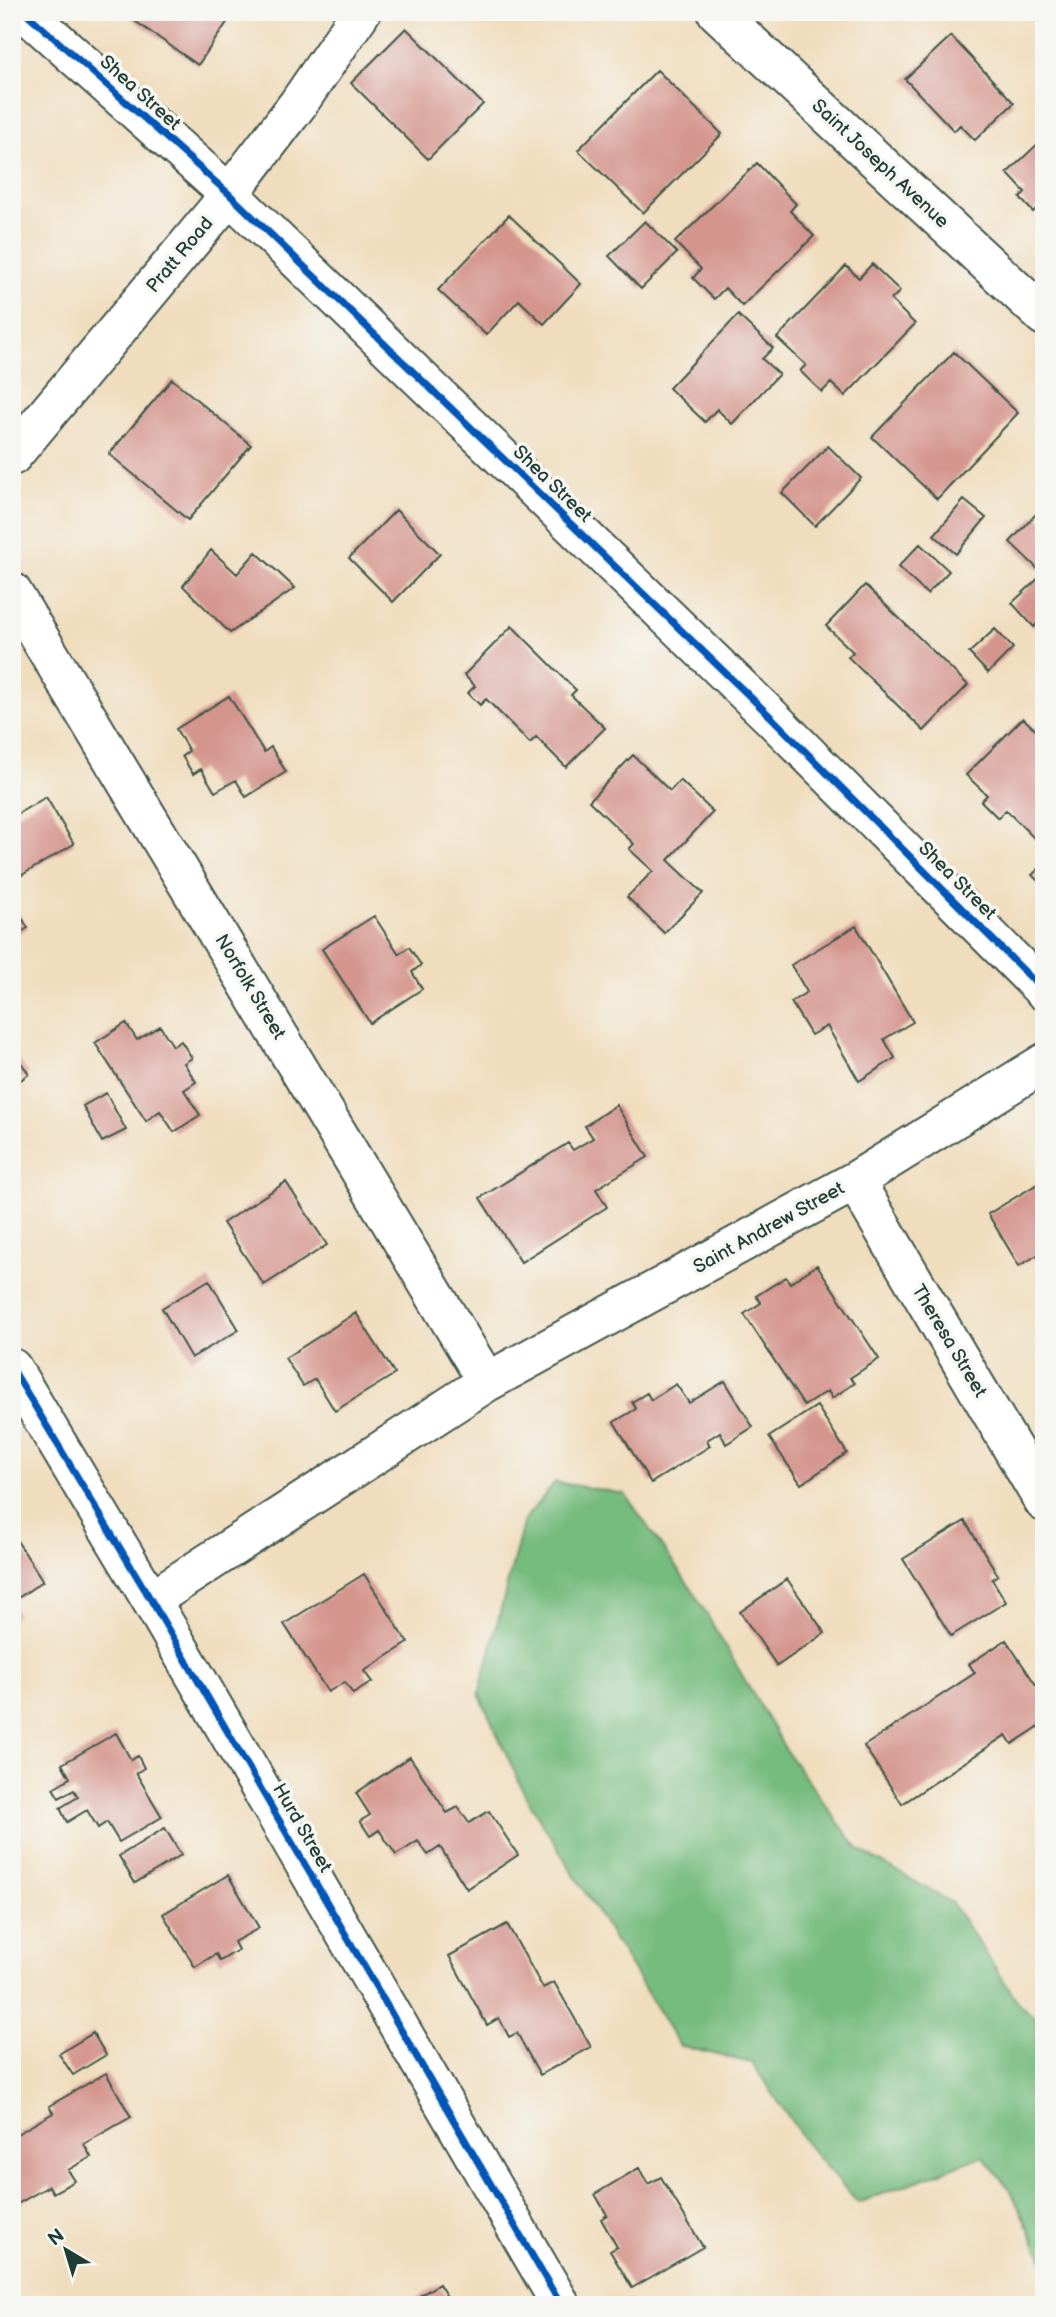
<svg xmlns="http://www.w3.org/2000/svg" width="1056" height="2317" viewBox="0 0 1056 2317" font-family="'Balsamiq Sans',sans-serif">
	<style>
		.forest { fill: #76bb7e; stroke: #4a7c59; stroke-width: 2 }
		.building { fill: #d4958d }
		.lines { fill: none; stroke-linecap: round; stroke-linejoin: round }
		.minor-casing { stroke: #3e5549; stroke-width: 42 }
		.tertiary-casing { stroke: #3e5549; stroke-width: 42 }
		.minor { stroke: #fff; stroke-width: 38 }
		.tertiary { stroke: #fff; stroke-width: 38 }
		.cycleway-casing { stroke: #f6f6f2; stroke-width: 11 }
		.cycleway { stroke: #0057b8; stroke-width: 7 }
		.labels { text-anchor: middle; dominant-baseline: central; stroke-width: 7; stroke-linejoin: round; paint-order: stroke }
		.street-label { font-size: 19px; fill: #1f3d34; stroke: #f6f6f2 }
	</style>
	<rect width="100%" height="100%" fill="#f6f6f2"/>
	<filter id="ink" filterUnits="userSpaceOnUse"><feTurbulence type="fractalNoise" baseFrequency=".0143" numOctaves="2"/><feDisplacementMap in="SourceGraphic" scale="14" xChannelSelector="R" yChannelSelector="G"/><feConvolveMatrix kernelMatrix="1 2 1 2 8 2 1 2 1" color-interpolation-filters="sRGB"/></filter>
	<filter id="wash" filterUnits="userSpaceOnUse"><feTurbulence type="fractalNoise" baseFrequency=".00686" numOctaves="4" result="noise"/><feDisplacementMap in="SourceGraphic" scale="28" xChannelSelector="R" yChannelSelector="G"/><feGaussianBlur stdDeviation="1.57" result="paint"/><feColorMatrix in="noise" values="0 0 0 0 0 0 0 0 0 0 0 0 0 0 0 0 0 1.4 0 .05"/><feComposite in="paint" operator="in"/></filter>
	<g filter="url(#wash)">
		<rect width="100%" height="100%" fill="#f0ddbd"/>
		<path class="forest" d="M555 1482 625 1494 696 1596 788 1754 858 1849 952 1903 1021 2006 1044 2024V2262L1011 2191 983 2156 858 2203 811 2150 752 2063 680 2046 525 1795 479 1694 524 1520Z"/>
		<g id="blocks">
			<path class="building" d="M137 12H234L198 65 132 19Z
				M406 28 483 104 428 159 351 83Z
				M951 36 1014 103 975 140 960 125 954 131 905 79Z
				M657 70 722 134 643 213 578 150Z
				M1044 138V210L1040 206 1033 212 1020 198 1025 192 1007 173Z
				M757 163 796 204 790 211 814 236 742 306 725 288 714 299 693 278 701 269 675 242Z
				M509 215 581 284 544 324 519 300 486 335 438 290Z
				M645 221 677 253 641 289 609 256Z
				M872 264 900 291 891 300 915 324 845 396 831 383 822 392 800 371 806 365 777 338 846 266 859 278Z
				M738 315 773 348 762 359 779 374 732 424 717 409 705 422 669 388Z
				M954 352 1018 413 937 499 872 437Z
				M172 379 251 445 188 520 109 454Z
				M828 446 861 478 815 526 782 493Z
				M964 500 986 518 956 554 934 535Z
				M396 510 440 554 393 602 349 558Z
				M1036 514 1044 522V575L1010 542Z
				M920 544 949 571 927 594 898 567Z
				M211 550 237 574 256 552 295 588 230 633 183 586Z
				M1041 576 1044 579V618L1034 627 1012 603Z
				M865 585 968 685 924 731 848 657 853 652 826 626Z
				M512 626 576 690 571 695 605 728 566 767 536 737 530 743 486 699 480 705 468 693 475 686 464 675Z
				M995 629 1013 648 988 673 969 653Z
				M229 696 264 752 271 747 286 772 246 797 236 780 215 792 201 769 193 774 182 756 189 751 176 729Z
				M1023 718 1044 738V833L1036 840 1006 810 998 818 981 801 987 795 966 775Z
				M633 755 670 791 680 780 713 812 668 860 703 893 664 933 627 897 653 871 629 849 634 844 589 801Z
				M46 797 74 844 12 881V817Z
				M1044 864V887L1032 875Z
				M12 902 28 928 12 937Z
				M374 916 399 954 409 947 421 965 412 972 422 989 370 1023 322 949Z
				M856 926 913 1022 884 1039 895 1058 859 1081 827 1026 811 1035 791 1002 807 992 791 965Z
				M126 1023 137 1040 160 1026 173 1046 181 1041 192 1058 184 1063 196 1082 184 1090 200 1115 174 1132 160 1111 146 1121 95 1043Z
				M12 1050 29 1074 12 1086Z
				M106 1093 126 1130 102 1142 83 1106Z
				M616 1105 648 1157 596 1189 607 1207 521 1262 480 1198 568 1143 573 1150 593 1138 585 1126Z
				M1044 1180V1251L1019 1266 988 1214Z
				M286 1182 327 1245 264 1285 223 1223Z
				M817 1265 879 1359 850 1378 855 1383 832 1398 828 1391 804 1406 744 1314 761 1303 756 1296 786 1277 790 1283Z
				M209 1280 239 1330 191 1358 162 1308Z
				M356 1313 395 1374 335 1411 315 1379 303 1386 285 1358Z
				M725 1381 753 1427 726 1444 720 1432 707 1440 710 1446 651 1483 614 1422 636 1409 632 1402 647 1393 651 1400 676 1384 689 1403Z
				M817 1406 847 1453 801 1484 769 1437Z
				M965 1521 998 1575 992 1579 1006 1602 951 1636 903 1559Z
				M12 1533 43 1581 12 1602Z
				M364 1574 408 1643 364 1671 372 1682 353 1694 345 1682 328 1692 284 1624Z
				M787 1579 825 1633 777 1666 740 1612Z
				M12 1604 18 1615 12 1619Z
				M1006 1640 1044 1697V1723L1012 1744 1006 1735 902 1804 864 1746 975 1673 969 1664Z
				M116 1733 131 1760 138 1756 144 1768 136 1773 162 1817 119 1842 107 1822 98 1828 87 1810 67 1822 60 1808 78 1797 74 1790 59 1798 53 1788 70 1778 62 1764Z
				M410 1757 447 1813 458 1807 469 1823 489 1811 518 1855 467 1889 440 1847 428 1855 418 1841 396 1855 379 1830 370 1836 360 1821 370 1815 356 1793Z
				M165 1828 181 1855 135 1883 119 1856Z
				M228 1875 259 1928 234 1942 238 1950 220 1961 216 1954 195 1967 163 1914Z
				M507 1924 543 1988 554 1982 591 2047 540 2075 517 2033 509 2037 499 2018 487 2025 449 1956Z
				M93 2033 106 2055 73 2075 59 2054Z
				M106 2073 131 2117 84 2144 91 2157 68 2170 75 2181 53 2193 49 2186 12 2207V2137L53 2113 49 2106Z
				M639 2168 648 2184 661 2177 703 2247 632 2288 610 2251 617 2247 601 2219 607 2215 595 2194Z
				M439 2284 452 2305H405Z"/>
		</g>
	</g>
	<g filter="url(#ink)">
		<use href="#blocks" fill-opacity="0" stroke="#3e5549" stroke-width="2"/>
		<g class="lines">
			<defs>
				<path id="minor" d="M25 12 229 194 771 717 1044 991
					M12 592 487 1382
					M855 1181 1044 1502
					M12 1368 151 1600 561 2305
					M151 1600 487 1382 855 1181 1044 1063"/>
				<path id="tertiary" d="M717 12 1044 316
					M12 456 217 210 298 104 361 12"/>
			</defs>
			<use href="#minor" class="minor-casing"/>
			<use href="#tertiary" class="tertiary-casing"/>
			<use href="#minor" class="minor"/>
			<use href="#tertiary" class="tertiary"/>
			<defs>
				<path id="cycleway" d="M25 12 229 194 771 717 1044 991
					M12 1368 151 1600 561 2305"/>
			</defs>
			<use href="#cycleway" class="cycleway-casing"/>
			<use href="#cycleway" class="cycleway"/>
		</g>
	</g>
	<g class="labels">
		<g class="street-label">
			<text transform="translate(140 93) rotate(42)">Shea Street</text>
			<text transform="translate(880 164) rotate(43)">Saint Joseph Avenue</text>
			<text transform="translate(180 255) rotate(-50)">Pratt Road</text>
			<text transform="translate(552 484) rotate(44)">Shea Street</text>
			<text transform="translate(957 881) rotate(45)">Shea Street</text>
			<text transform="translate(250 987) rotate(59)">Norfolk Street</text>
			<text transform="translate(769 1228) rotate(-29)">Saint Andrew Street</text>
			<text transform="translate(949 1341) rotate(59)">Theresa Street</text>
			<text transform="translate(302 1828) rotate(60)">Hurd Street</text>
		</g>
	</g>
	<rect width="1056" height="2317" fill="none" stroke="#f6f6f2" stroke-width="42"/>
	<g transform="translate(66 2250) rotate(322)" stroke="#f6f6f2" stroke-width="5" paint-order="stroke">
	<path d="M0-5L12 26L0 18L-12 26Z" fill="#1f3d34"/>
	<text y="-10" font-size="19" font-weight="bold" text-anchor="middle" fill="#1f3d34">N</text>
	</g>
</svg>
